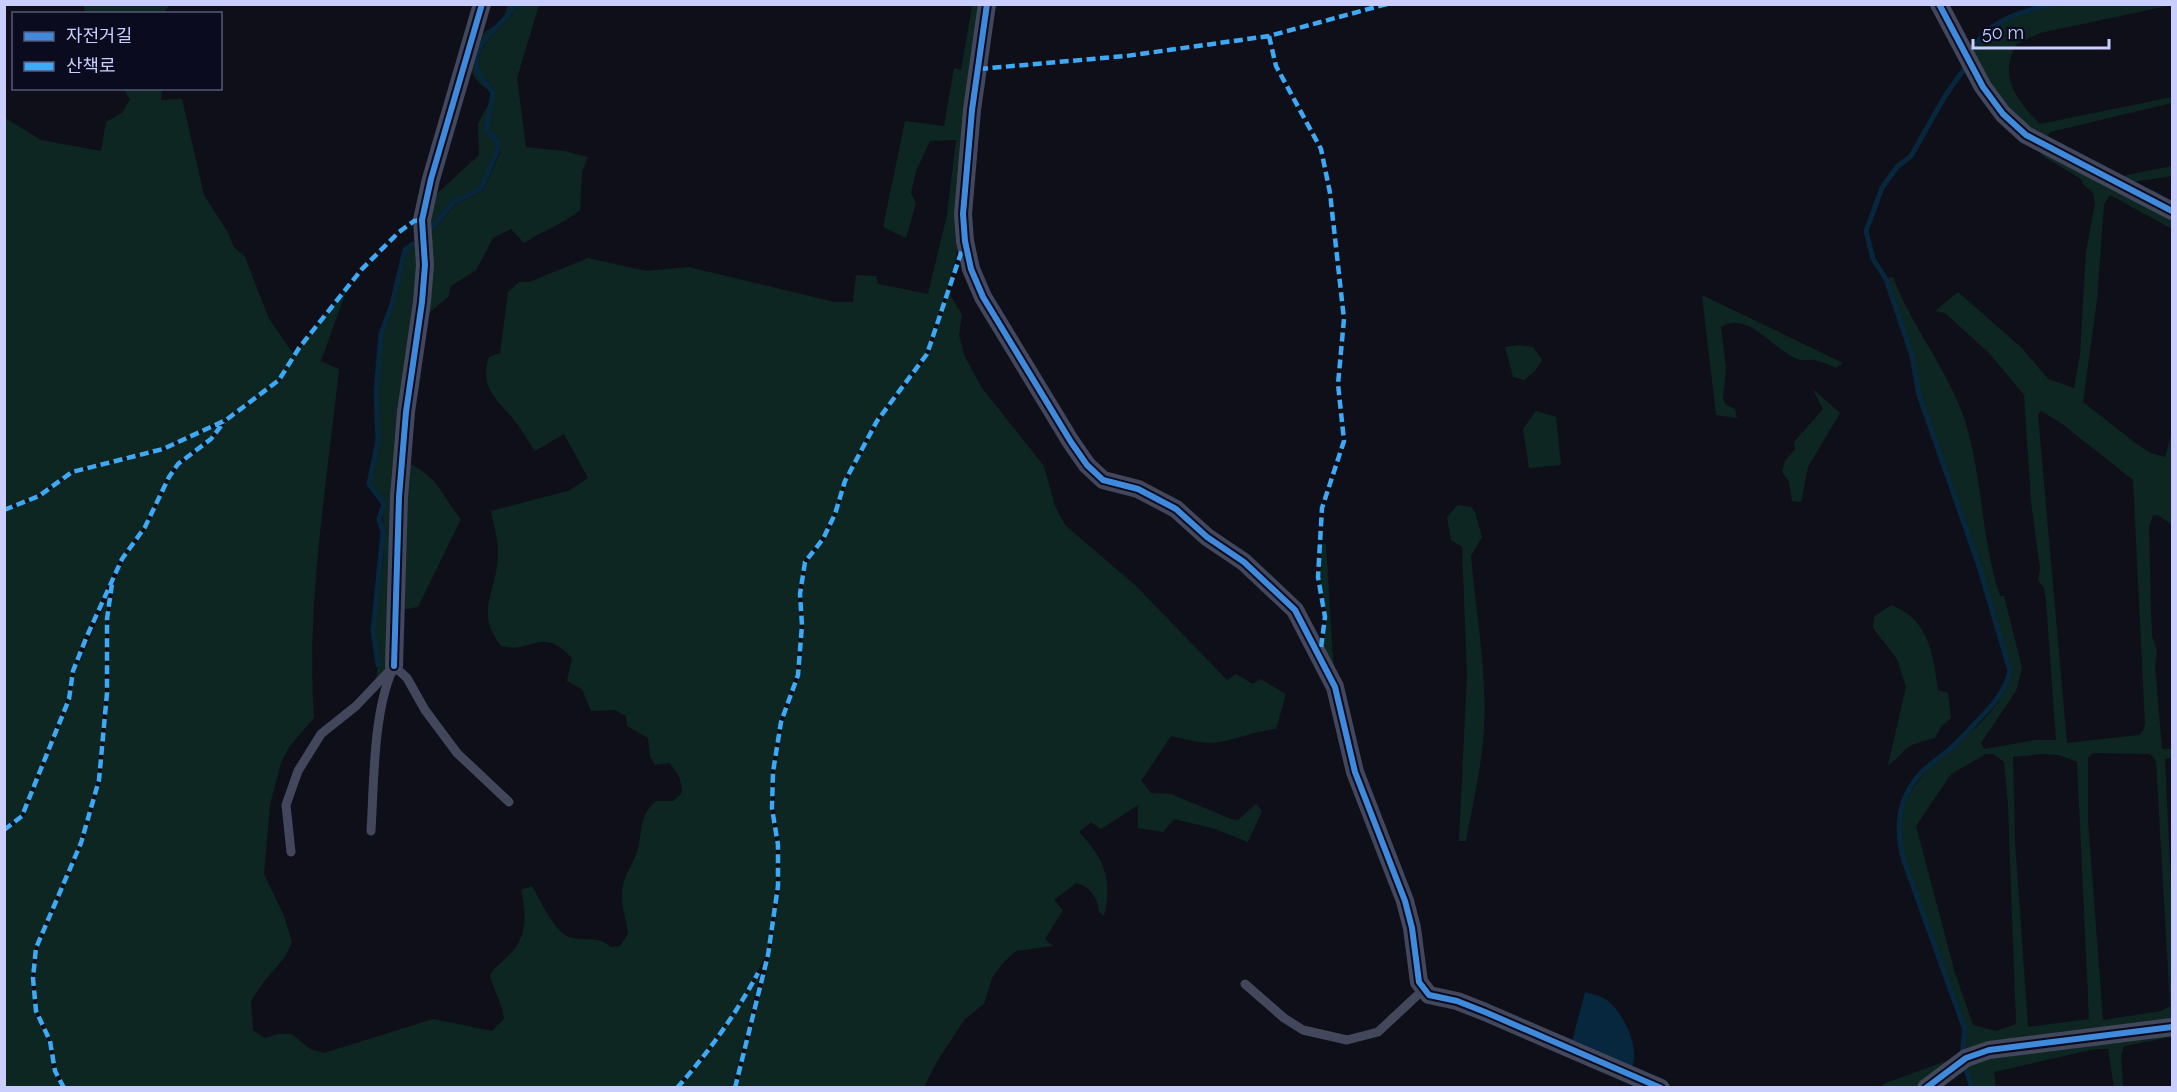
<svg xmlns="http://www.w3.org/2000/svg" width="2177" height="1092" viewBox="0 0 2177 1092" font-family="Raleway,'Noto Sans KR',sans-serif">
	<style>
		.green { fill: #0d2622; fill-rule: evenodd }
		.water { fill: #07273e }
		.lines { fill: none; stroke-linecap: round; stroke-linejoin: round }
		.stream { stroke: #07273e; stroke-width: 5 }
		.lane { stroke: #43475c; stroke-width: 9 }
		.street { stroke: #43475c; stroke-width: 18 }
		.quiet { stroke: #3fa9f5; stroke-width: 4.5; stroke-dasharray: 9 4.5; stroke-linecap: butt }
		.cycleway-casing { stroke: #0a0b1f; stroke-width: 10 }
		.cycleway { stroke: #408adc; stroke-width: 6 }
	</style>
	<rect width="100%" height="100%" fill="#0f0f1a"/>
	<path class="green" d="M2058 4 2172 5 2040 33 2017 44C1997 76 2017 101 2040 124L2172 97V103L2050 132 2046 138 2012 116 1972 58C1975 51 1977 42 1982 36 1996 20 2038 10 2058 4Z
		M84 5V4L169 5 163 14 85 13Z
		M508 5H514C503 27 463 43 478 74 481 81 488 86 491 93 486 88 477 82 474 76 462 53 480 30 501 23Z
		M518 5H539L517 78 526 147 564 151 588 157 582 172 580 210C563 224 542 231 524 243L511 229 493 238 476 270 451 286 448 297 427 315 408 463C440 478 440 494 461 519L418 607 402 610 397 597C401 527 404 456 413 386 420 337 433 286 428 236L456 204 483 191 500 153V141L488 130 495 92C492 85 485 79 481 73 468 46 508 27 518 5Z
		M967 5H983L960 233 955 262 946 292 925 354 876 420 844 480 834 513 821 538 803 562 798 594 800 625 796 674 779 722 771 772V809L776 845V886L767 954 745 995 701 1058 675 1087H65L57 1070 51 1041 38 1011 35 977 38 949 83 844 101 781 109 693V619L114 585 123 560 147 528 170 478 180 465 212 440 227 421 280 381 300 348 347 289 321 361 339 369C327 484 306 602 314 718L289 747 281 763 270 805 264 874 284 916 292 942 285 957 262 984 251 1001 253 1030 265 1038 278 1034H292L310 1049 324 1053 433 1019 492 1031 504 1019C503 1004 494 992 490 976 494 967 498 966 505 959 528 939 527 917 521 890L532 886C539 898 554 930 567 936 583 943 595 934 611 947L620 946 628 934C627 922 622 909 622 897 621 879 632 867 637 852 643 834 638 816 656 801H673L682 793C682 781 678 772 669 763L655 765 650 756 648 738 627 726 626 716 615 710 591 711 582 689 567 681 572 658C539 625 535 654 501 646 475 612 495 596 498 558 499 542 494 527 491 511L568 491 588 478 564 434 535 451C526 438 518 423 507 412 490 394 481 381 489 357L500 353 508 292 519 282H529L588 258 646 271 689 267 834 302H853L856 275 876 276 878 284 928 294 947 215 956 140 930 141 916 171 911 193 916 203 906 238 883 227 905 121 944 126 954 68 961 70 972 7Z
		M123 89H162L161 100 182 99 204 195 227 231 234 247 245 257 269 319 294 355 279 380 226 419 163 448 72 471 38 495 5 509V118L41 140 101 151 106 122 122 113 130 99Z
		M491 99 484 130 496 143V152L480 188 453 201 428 229 429 201 479 155 478 124Z
		M2043 151 2172 221V229L2110 195 2104 204 2097 300 2083 402 2137 444 2151 453 2165 457 2172 432V525L2158 515H2153L2149 527 2151 610 2152 636 2157 650 2155 666 2162 749H2172V758L2165 759 2172 907V1022L1964 1053 1967 1030 1905 860C1876 761 1993 750 2012 671L1980 566 1920 395 1913 355 1887 278 1893 277C1912 328 1948 369 1965 421 1983 479 1981 539 2000 596H2004L2022 668 2016 691 1981 743 1984 749 2035 740H2056L2046 600 2044 588 2038 580 2040 569 2031 501 2024 395 1989 353 1945 313 1935 311 1958 292 2022 348 2048 379 2074 388 2080 354 2086 252 2095 203 2093 193 2083 184 2081 179 2041 155ZM2041 411 2061 423 2133 480 2145 724 2143 731 2139 735 2067 743 2038 415ZM2093 753 2150 754 2156 761 2170 1006 2161 1011 2103 1020 2088 820V758ZM1986 754H1993L2004 762 2008 805 2016 1024 1996 1031 1973 1025 1955 973 1916 826 1951 774ZM2043 754 2059 755 2077 762 2089 1019 2028 1027 2015 841 2013 757Z
		M2172 166V176L2133 182 2122 176Z
		M418 240 392 666 375 685C381 658 375 653 375 629 375 607 380 585 383 563 385 543 380 523 385 504L371 484 379 441 377 392 383 334 394 304 406 251Z
		M949 293 962 315 959 335 965 357 982 388 1044 466 1055 506 1065 525 1135 585 1227 680 1236 674 1253 684 1261 679 1286 694 1276 729C1253 731 1239 739 1219 742 1203 745 1187 739 1171 736L1141 781 1151 793 1171 794 1231 819 1238 820 1256 804 1262 811 1248 842 1215 829 1174 819 1163 832 1138 828V805L1101 829 1091 822 1079 832C1104 858 1113 880 1104 916L1099 912C1098 898 1090 886 1076 883L1054 900 1063 910 1045 939 1053 946 1016 951 1003 963 992 978 984 1004 965 1019 936 1063 924 1087H737L770 955 780 886V845L775 808V772L783 723 800 675 804 625 802 594 807 563 825 540 837 514 847 481 879 422 929 355Z
		M1702 295 1843 363 1836 368C1829 365 1821 361 1813 360 1809 359 1804 361 1800 360 1775 353 1749 309 1721 327L1726 368 1723 399 1726 405 1735 409 1737 418 1716 415Z
		M1519 345 1533 347 1542 360 1535 371 1524 380 1513 377 1505 347Z
		M1812 388 1840 413 1808 467 1801 502 1792 501 1789 482 1782 472 1785 461 1795 449 1794 442 1823 409Z
		M1536 411 1556 417 1561 465 1529 468 1523 429Z
		M221 424 210 437 177 463 167 477 144 527 120 558 85 636 72 671 67 698 21 815 5 828V511L40 497 73 473 164 450Z
		M1458 505 1471 507 1475 512 1482 537 1471 556C1476 616 1489 680 1483 741 1480 774 1472 808 1466 841H1459L1467 675 1462 547 1451 540 1447 517Z
		M1322 544H1326L1334 675 1323 647 1327 617 1320 577Z
		M109 594 106 619 105 693 97 780 80 842 35 948 31 978 35 1012 48 1042 53 1071 61 1087H5V832L24 817 70 699 75 672Z
		M1891 605C1929 619 1933 654 1938 690L1948 693 1951 718 1941 727 1935 738C1926 741 1914 742 1906 749 1899 755 1897 760 1888 765L1906 687 1897 659 1873 628 1874 617Z
		M760 974 733 1087H679L704 1060Z
		M2172 1034V1037L2124 1046 2121 1056 2123 1087H2114L2108 1049H2095L1994 1072 1996 1087H1973L1966 1064 1984 1057Z
		M1960 1056 1916 1087H1883V1084Z"/>
	<path class="water" d="M1585 992C1593 994 1601 996 1608 1001 1625 1015 1641 1050 1631 1070L1571 1045Z"/>
	<g class="lines">
		<path class="stream" d="M1972 54C1983 21 2021 12 2052 4
			M429 231 454 202 481 189 497 152 498 142 486 130 493 93C489 86 482 80 479 73 465 43 505 27 516 4
			M378 665 373 631 383 532 379 519 384 504 369 484 378 440 376 392 381 334 392 304 405 250 413 244
			M1962 1054 1965 1030 1904 861C1895 830 1898 799 1920 774 1930 763 1945 755 1955 744 1965 735 1974 724 1984 714 1996 701 2006 689 2010 671L1979 566 1919 395 1912 356 1886 279 1873 259 1866 231 1882 188 1897 167 1911 156 1945 96 1967 65
			M1964 1063 1972 1088"/>
		<path class="lane" d="M394 666 407 678 425 710 457 753 509 802
			M371 831C374 784 373 714 392 671
			M291 852 286 805 298 771 321 734 356 706 394 666
			M1245 984 1284 1018 1303 1030 1347 1040 1378 1032 1424 989"/>
		<path class="street" d="M987 4 972 110 963 214 965 241 971 269 983 297 1071 442 1087 465 1103 480 1138 489 1176 509 1207 537 1244 562 1295 610 1335 687 1355 772 1405 901 1412 928 1419 982 1429 995 1457 1001 1485 1012 1661 1088
			M1939 4 1983 87 2003 114 2026 135 2172 211
			M394 666 399 497 406 412 422 302 425 265 422 220 431 179 482 4
			M1926 1088 1966 1058 1989 1050 2172 1027"/>
		<path class="quiet" d="M1269 36 1276 66 1321 149 1330 193 1344 319 1338 384 1344 441 1322 508 1318 577 1325 617 1320 656
			M979 69 1126 56 1269 36 1387 4
			M4 510 39 496 72 472 163 449 226 420 279 380 299 348 362 269 399 232 414 221 422 220
			M4 830 22 816 69 699 73 671 87 636 122 559 145 527 169 477 178 464 211 439 224 422
			M64 1088 55 1071 50 1041 36 1011 33 978 36 948 81 843 99 780 107 693V619L112 584
			M677 1088C708 1053 736 1014 758 973
			M735 1088 768 955 778 886V845L772 808 773 772 781 722 798 675 802 625 800 594 805 562 823 539 835 514 845 481 877 421 927 354 964 244"/>
		<defs>
			<path id="cycleway" d="M987 4 972 110 963 214 965 241 971 269 983 297 1071 442 1087 465 1103 480 1138 489 1176 509 1207 537 1244 562 1295 610 1335 687 1355 772 1405 901 1412 928 1419 982 1429 995 1457 1001 1485 1012 1661 1088
				M1939 4 1983 87 2003 114 2026 135 2172 211
				M394 666 399 497 406 412 422 302 425 265 422 220 431 179 482 4
				M1926 1088 1966 1058 1989 1050 2172 1027"/>
		</defs>
		<use href="#cycleway" class="cycleway-casing"/>
		<use href="#cycleway" class="cycleway"/>
	</g>
	<rect width="2177" height="1092" fill="none" stroke="#c9ceff" stroke-width="12"/>
	<rect x="12" y="12" width="210" height="78" fill="#0a0b1f" stroke="#565979" stroke-width="1.5"/>
	<rect x="24" y="32" width="30" height="9" fill="#408adc" stroke="#565979" stroke-width="1.5"/>
	<text x="66" y="42" font-size="18" fill="#c9ceff">자전거길</text>
	<rect x="24" y="62" width="30" height="9" fill="#3fa9f5" stroke="#565979" stroke-width="1.5"/>
	<text x="66" y="72" font-size="18" fill="#c9ceff">산책로</text>
	<path d="M1973 39v9h136v-9" fill="none" stroke="#c9ceff" stroke-width="3"/>
	<text x="1982" y="39" font-size="18" fill="#c9ceff" stroke="#0a0b1f" stroke-width="4.5" paint-order="stroke">50 m</text>
</svg>
